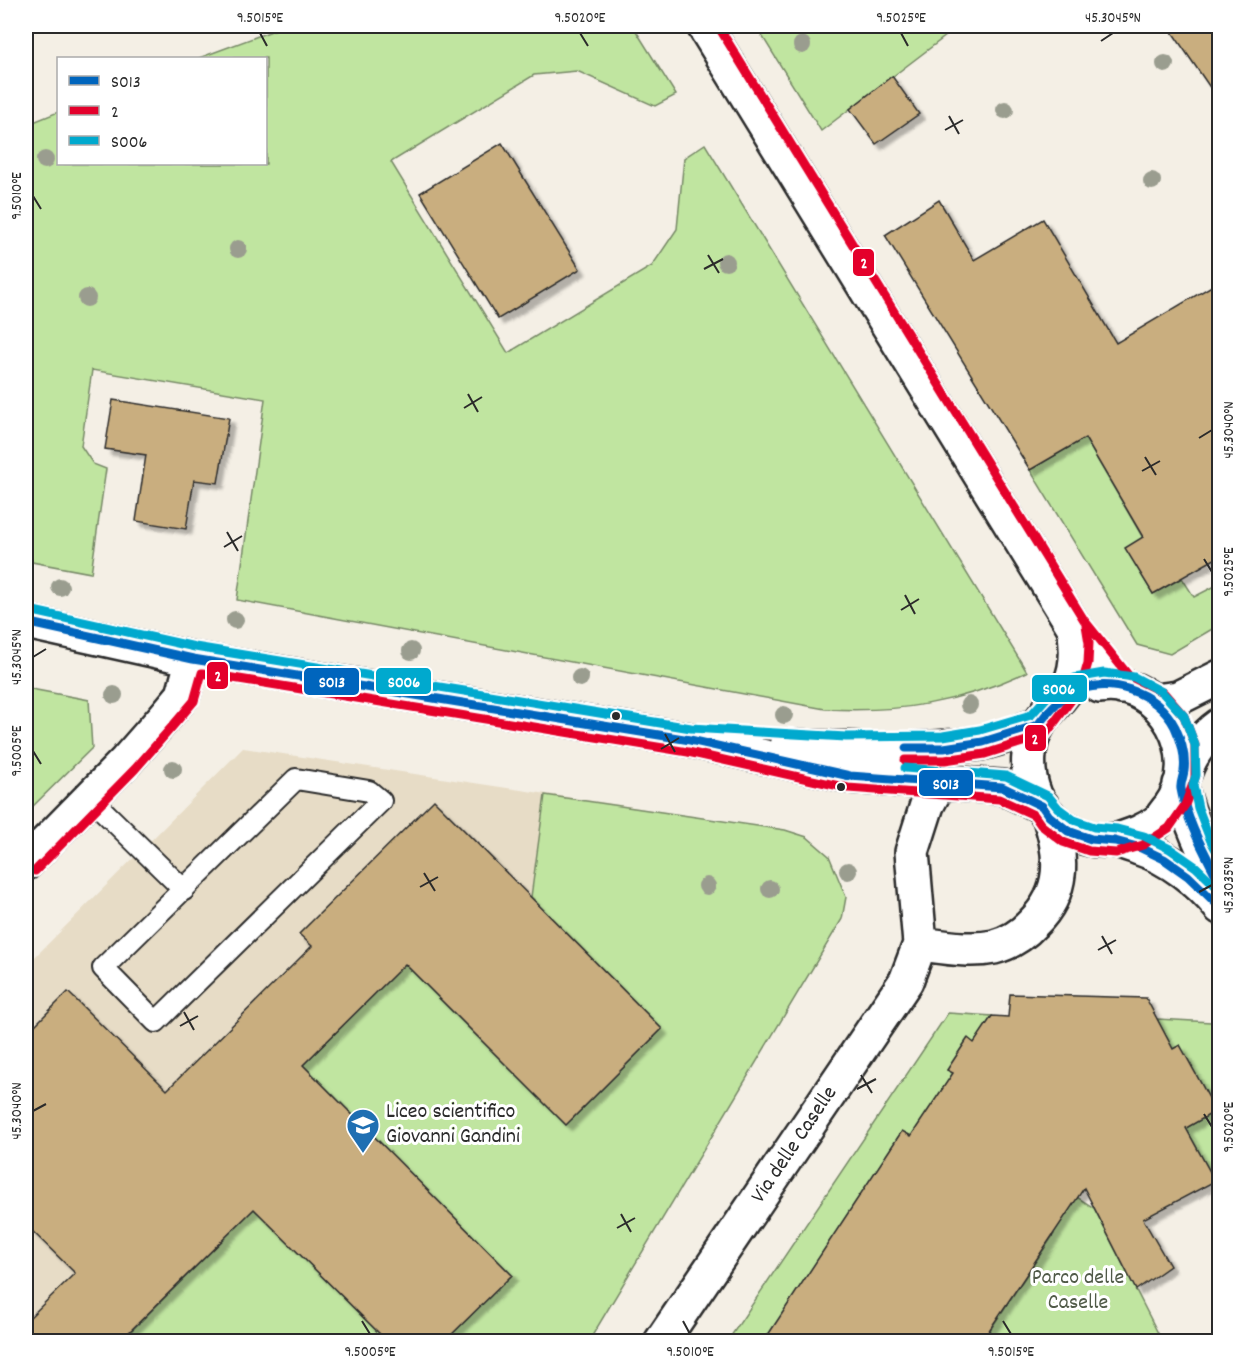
<svg xmlns="http://www.w3.org/2000/svg" width="1245" height="1367" viewBox="0 0 1245 1367" font-family="Dekko,sans-serif">
	<style>
		.built { fill: #e7dcc6 }
		.green { fill: #c0e5a0; stroke: #768866; stroke-width: 1.5 }
		.building { fill: #c9ae7f; stroke: #2b2b2b; stroke-width: 1.5; filter: url(#shadow) }
		.lines { fill: none; stroke-linecap: round; stroke-linejoin: round }
		.lane-casing { stroke: #2b2b2b; stroke-width: 24 }
		.street-casing { stroke: #2b2b2b; stroke-width: 38 }
		.secondary-casing { stroke: #2b2b2b; stroke-width: 38 }
		.lane { stroke: #fff; stroke-width: 20 }
		.street { stroke: #fff; stroke-width: 33 }
		.secondary { stroke: #fff; stroke-width: 33 }
		.bus-1-casing { stroke: #fff; stroke-width: 14 }
		.bus-2-casing { stroke: #fff; stroke-width: 14 }
		.bus-3-casing { stroke: #fff; stroke-width: 14 }
		.bus-1 { stroke: #0065bd; stroke-width: 9 }
		.bus-2 { stroke: #e4002b; stroke-width: 9 }
		.bus-3 { stroke: #00a9ce; stroke-width: 9 }
		.tree { fill: #9a9d8f }
		.ticks { fill: none; stroke: #2b2b2b; stroke-width: 2 }
		.bus-dot { fill: #2b2b2b; stroke: #fff; stroke-width: 2 }
		.labels { text-anchor: middle; dominant-baseline: central; stroke-width: 6; stroke-linejoin: round; paint-order: stroke }
		.poi-label { font-size: 22px; fill: #2b2b2b; stroke: #fff; text-anchor: start }
		.street-label { font-size: 22px; fill: #2b2b2b; stroke: #fff }
		.park-label { font-size: 22px; fill: #505a48; stroke: #fff }
		.line-badge { stroke: #fff; stroke-width: 2 }
		.badge-label { font-size: 16px; text-anchor: middle; font-weight: bold; fill: #fff }
		.neatline { fill: none; stroke: #2b2b2b; stroke-width: 2 }
		.ticks-label { font-size: 15px; text-anchor: middle; fill: #2b2b2b }
	</style>
	<defs>
		<filter id="shadow"><feDropShadow dx="5.5" dy="5.5" stdDeviation="1.5" flood-color="#0004"/></filter>
	</defs>
	<rect width="100%" height="100%" fill="#f4efe5"/>
	<filter id="ink" filterUnits="userSpaceOnUse"><feTurbulence type="fractalNoise" baseFrequency=".0167" numOctaves="2"/><feDisplacementMap in="SourceGraphic" scale="12" xChannelSelector="R" yChannelSelector="G"/><feConvolveMatrix kernelMatrix="1 2 1 2 8 2 1 2 1" color-interpolation-filters="sRGB"/></filter>
	<g filter="url(#ink)">
		<path class="built" d="M243 748 785 830 807 837 829 856 846 897 842 919 589 1341 26 1342V966Z"/>
		<path class="green" d="M285 26H633L676 95 655 106 577 71 534 75 391 162 508 353 652 266 677 229 684 158 705 144 1027 672C959 703 900 713 825 709L237 600 265 399 92 370 81 446 93 464 106 469 91 573 32 562 26 522V125L58 112V164H266V58H199Z
			M756 26H959L821 131Z
			M1085 438 1143 538 1126 548 1153 594 1182 578 1194 597 1219 584V625L1170 654 1137 645 1030 470Z
			M26 688 89 700 92 748 26 813Z
			M545 795 785 830 807 837 829 856 846 897 842 919 589 1341H445L512 1275 303 1065 405 964 566 1125 662 1029 531 897Z
			M948 1013 992 1016 974 1043 967 1039 947 1070 953 1073 911 1136 902 1131 764 1341 727 1342Z
			M1157 1019 1211 1022 1219 1030 1220 1178 1215 1181 1186 1128 1216 1111 1180 1045 1173 1049Z
			M1055 1183 1094 1208 1162 1341 982 1342 1054 1234Z
			M254 1209 387 1341 120 1342Z"/>
		<path class="building" d="M1168 26H1220V102Z
			M892 76 919 114 876 144 850 109Z
			M502 143 580 269 498 319 420 193Z
			M939 200 974 260 1043 219 1116 343 1220 281V556L1153 594 1125 548 1143 537 1085 438 1030 470 885 235Z
			M113 400 229 418 218 483 194 480 186 529 136 521 146 455 105 449Z
			M434 800 662 1029 566 1125 405 964 303 1065 512 1275 445 1341H387L254 1209 120 1341H26V1321L75 1273 26 1225V1034L68 992 167 1090 312 946 299 934Z
			M1010 994 1146 998 1173 1049 1180 1045 1216 1111 1186 1128 1215 1181 1143 1219 1170 1266 1136 1290 1084 1188 982 1341H764L902 1131 911 1136 953 1073 947 1070 968 1038 974 1043 992 1016 1008 1017Z"/>
		<g class="lines">
			<defs>
				<path id="lane" d="M296 779 369 791 381 801 156 1022 103 968Z
					M90 798 184 890"/>
				<path id="street" d="M26 622 193 659 690 740 850 776 1002 787 1042 806
					M1155 701 1178 698 1220 677
					M787 746C851 749 917 753 980 743 1000 739 1019 731 1038 725
					M1184 774C1191 754 1203 737 1220 725
					M26 863 126 761 162 720 183 695 193 659
					M920 944C944 947 970 952 994 947 1009 943 1023 934 1033 923 1065 892 1063 856 1049 816
					M661 1342 906 981 920 944 912 852 927 805 939 783"/>
				<path id="secondary" d="M704 26 1074 627 1122 687
					M1074 627C1077 645 1079 667 1069 685 1061 699 1047 710 1038 725 1026 745 1026 773 1035 795 1045 817 1067 834 1090 839 1097 841 1105 840 1113 840 1122 841 1131 845 1139 848 1170 858 1200 882 1220 907
					M1100 686C1164 677 1207 758 1169 808 1165 812 1162 818 1157 822 1144 832 1130 836 1115 841
					M1180 784C1189 820 1204 851 1220 884"/>
			</defs>
			<use href="#lane" class="lane-casing"/>
			<use href="#street" class="street-casing"/>
			<use href="#secondary" class="secondary-casing"/>
			<use href="#lane" class="lane"/>
			<use href="#street" class="street"/>
			<use href="#secondary" class="secondary"/>
			<defs>
				<path id="bus-1" d="M26 622 193 659 690 740 850 776 1002 787 1042 806 1049 816 1068 831 1091 839 1115 841 1141 848 1164 859 1188 876 1220 907
					M1038 725C1047 713 1057 700 1071 693 1107 675 1157 691 1175 727 1181 740 1186 756 1184 771 1183 778 1180 783 1181 789 1187 823 1205 853 1220 883
					M906 748H944L983 742 1038 725"/>
				<path id="bus-2" d="M905 760H945L985 754 1045 735 1081 687 1088 663 1089 643 1086 625
					M35 871 135 769 171 728 194 701 202 673 688 752 848 788 999 799 1034 815 1041 825 1063 842 1089 851 1116 853 1143 845 1169 828 1185 805 1195 778V745L1184 716 1164 693 1129 676 1084 620 718 26"/>
				<path id="bus-3" d="M29 610 195 647 691 728 846 737 943 736 980 730 1031 715 1048 696 1075 678 1104 673 1134 677 1162 692 1184 716 1195 745 1196 775 1193 785 1198 808 1210 839 1220 857
					M905 768 1006 776 1048 796 1058 808 1074 820 1094 827 1117 829 1144 836 1170 849 1196 867 1220 890"/>
			</defs>
			<use href="#bus-1" class="bus-1-casing"/>
			<use href="#bus-2" class="bus-2-casing"/>
			<use href="#bus-3" class="bus-3-casing"/>
			<use href="#bus-1" class="bus-1"/>
			<use href="#bus-2" class="bus-2"/>
			<use href="#bus-3" class="bus-3"/>
		</g>
		<g class="tree">
			<circle cx="802" cy="45" r="9"/>
			<circle cx="1165" cy="64" r="9"/>
			<circle cx="1005" cy="110" r="9"/>
			<circle cx="45" cy="160" r="9"/>
			<circle cx="1152" cy="181" r="9"/>
			<circle cx="238" cy="249" r="9"/>
			<circle cx="726" cy="262" r="9"/>
			<circle cx="87" cy="298" r="9"/>
			<circle cx="60" cy="587" r="9"/>
			<circle cx="235" cy="620" r="9"/>
			<circle cx="411" cy="651" r="9"/>
			<circle cx="580" cy="678" r="9"/>
			<circle cx="114" cy="695" r="9"/>
			<circle cx="969" cy="705" r="9"/>
			<circle cx="784" cy="715" r="9"/>
			<circle cx="173" cy="769" r="9"/>
			<circle cx="848" cy="871" r="9"/>
			<circle cx="707" cy="886" r="9"/>
			<circle cx="770" cy="889" r="9"/>
		</g>
	</g>
	<path class="ticks" d="M260 33 267 46M580 33 588 46M901 33 908 46M1101 41 1113 33M949 116 959 134M945 130 963 120M33 196 41 209M708 255 719 273M704 269 723 259M468 394 478 412M464 408 482 397M1199 438 1212 430M1145 457 1156 475M1142 471 1160 461M227 532 238 551M224 547 242 536M1204 559 1212 572M905 595 915 614M901 610 919 599M33 657 46 649M665 734 675 752M661 749 679 738M33 751 41 764M424 873 435 891M420 887 438 877M1199 892 1212 885M1102 936 1112 954M1098 950 1116 940M184 1012 194 1030M180 1026 198 1016M861 1075 872 1093M857 1089 876 1079M33 1111 46 1104M1204 1114 1212 1127M621 1214 631 1232M617 1228 635 1218M362 1321 370 1334M683 1321 690 1334M1003 1321 1011 1334"/>
	<defs>
		<symbol id="school-pin" viewBox="-11 -11 22 30"><path d="M0 17L-7.5 6A9.5 9.5 0 1 1 7.5 6Z" fill="#1f6fb2" stroke="#fff"/><path d="M0-5L7-2L0 1L-7-2ZM-4 1L0 2.5L4 1V4Q0 6-4 4Z" fill="#fff"/></symbol>
	</defs>
	<g fill-rule="evenodd">
		<use href="#school-pin" x="344" y="1106" width="38" height="52"/>
	</g>
	<g class="bus-dot">
		<circle cx="616" cy="716" r="5"/>
		<circle cx="841" cy="787" r="5"/>
	</g>
	<g class="labels">
		<g class="poi-label">
			<text x="386" y="1112">Liceo scientifico<tspan x="386" dy="25">Giovanni Gandini</tspan></text>
		</g>
		<g class="street-label">
			<text transform="translate(795 1145) rotate(-56)">Via delle Caselle</text>
		</g>
		<g class="park-label">
			<text x="1078" y="1278">Parco delle<tspan x="1078" dy="25">Caselle</tspan></text>
		</g>
	</g>
	<g class="line-badge">
		<rect x="852" y="248" width="23" height="29" rx="6" fill="#e4002b"/>
		<rect x="206" y="661" width="23" height="29" rx="6" fill="#e4002b"/>
		<rect x="375" y="667" width="57" height="28" rx="6" fill="#00a9ce"/>
		<rect x="303" y="667" width="57" height="29" rx="6" fill="#0065bd"/>
		<rect x="1031" y="674" width="57" height="29" rx="6" fill="#00a9ce"/>
		<rect x="1024" y="724" width="23" height="28" rx="6" fill="#e4002b"/>
		<rect x="918" y="769" width="56" height="28" rx="6" fill="#0065bd"/>
	</g>
	<g class="badge-label">
		<text x="864" y="268">2</text>
		<text x="218" y="681">2</text>
		<text x="404" y="687">S006</text>
		<text x="332" y="687">S013</text>
		<text x="1059" y="694">S006</text>
		<text x="1035" y="744">2</text>
		<text x="946" y="789">S013</text>
	</g>
	<rect width="1245" height="1367" fill="none" stroke="#fff" stroke-width="66"/>
	<rect x="57" y="57" width="210" height="108" fill="#ffffff" stroke="#aaaaaa" stroke-width="1.5"/>
	<rect x="69" y="76" width="30" height="9" fill="#0065bd" stroke="#aaaaaa" stroke-width="1.5"/>
	<text x="111" y="87" font-size="18" fill="#2b2b2b">S013</text>
	<rect x="69" y="106" width="30" height="9" fill="#e4002b" stroke="#aaaaaa" stroke-width="1.5"/>
	<text x="111" y="117" font-size="18" fill="#2b2b2b">2</text>
	<rect x="69" y="136" width="30" height="9" fill="#00a9ce" stroke="#aaaaaa" stroke-width="1.5"/>
	<text x="111" y="147" font-size="18" fill="#2b2b2b">S006</text>
	<rect x="33" y="33" width="1179" height="1301" class="neatline"/>
	<g class="ticks-label">
		<text x="260" y="22">9.5015°E</text>
		<text x="580" y="22">9.5020°E</text>
		<text x="901" y="22">9.5025°E</text>
		<text x="1113" y="22">45.3045°N</text>
		<text transform="translate(16 196) rotate(-90)" y="5">9.5010°E</text>
		<text transform="translate(1228 430) rotate(-90)" y="5">45.3040°N</text>
		<text transform="translate(1228 572) rotate(-90)" y="5">9.5025°E</text>
		<text transform="translate(16 657) rotate(-90)" y="5">45.3045°N</text>
		<text transform="translate(16 751) rotate(-90)" y="5">9.5005°E</text>
		<text transform="translate(1228 885) rotate(-90)" y="5">45.3035°N</text>
		<text transform="translate(16 1111) rotate(-90)" y="5">45.3040°N</text>
		<text transform="translate(1228 1127) rotate(-90)" y="5">9.5020°E</text>
		<text x="370" y="1356">9.5005°E</text>
		<text x="690" y="1356">9.5010°E</text>
		<text x="1011" y="1356">9.5015°E</text>
	</g>
</svg>
